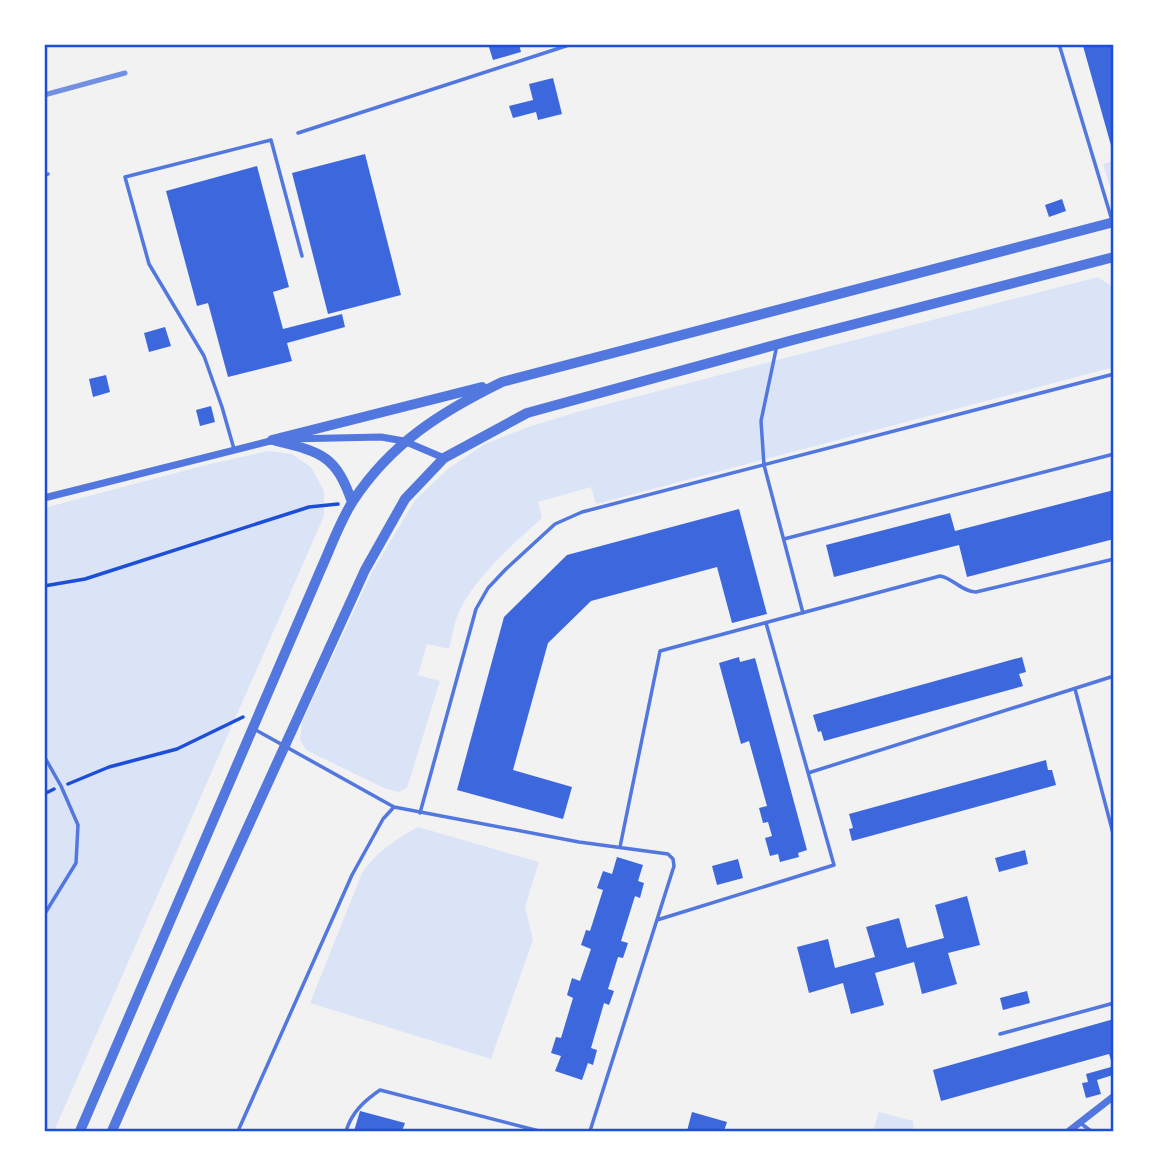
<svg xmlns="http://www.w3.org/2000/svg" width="1158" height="1175" viewBox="0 0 1158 1175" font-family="Helvetica,sans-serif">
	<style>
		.green { fill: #dbe4f7 }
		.building { fill: #3d67dc }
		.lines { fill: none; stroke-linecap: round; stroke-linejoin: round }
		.path { stroke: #1d4ed8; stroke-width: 3.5 }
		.service { stroke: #5277de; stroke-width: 3.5 }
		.minor { stroke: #5277de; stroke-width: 7 }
		.tertiary { stroke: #5277de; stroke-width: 10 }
		.rail { stroke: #7290e2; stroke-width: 5 }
		.neatline { fill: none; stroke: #1d4ed8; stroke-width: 2.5 }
	</style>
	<rect width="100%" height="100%" fill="#f2f2f2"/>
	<path class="green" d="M1114 161V196L1113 197 1103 164Z
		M1098 277 1114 288V367L596 504 591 487 538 502 542 518C514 543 474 578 459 612 454 623 452 637 449 649L427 644 418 675 440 681 407 788 398 792 384 788 306 750 300 740 302 722 372 572 415 500 449 468 485 444 528 427 577 412Z
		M268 451 292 454 311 467 324 491V516L54 1131H44V508L202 466Z
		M418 827 539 862 525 907 533 940 491 1059 310 1003 362 873C376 852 396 839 418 827Z
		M879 1112 913 1121 914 1131H873Z"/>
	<path class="building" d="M488 44H519L521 52 493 60Z
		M1093 44H1114V156L1083 46Z
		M553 78 562 114 538 120 536 112 513 118 509 106 533 100 529 84Z
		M365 154 401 295 328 314 292 173Z
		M257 166 289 287 273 292 283 329 342 314 345 327 287 343 292 361 228 377 208 303 197 306 166 191Z
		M1062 199 1066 211 1049 217 1045 205Z
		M165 327 171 346 149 352 144 333Z
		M106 375 110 392 93 397 89 379Z
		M211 406 215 422 200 426 196 410Z
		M1114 490V539L967 577 959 545 834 577 826 545 950 513 955 531Z
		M739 509 767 614 732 623 717 567 591 601 548 643 513 770 572 787 563 819 457 790 504 617 567 555Z
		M739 657 740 662 755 658 807 850 798 853 799 857 780 862 778 854 770 856 765 838 772 836 768 822 763 823 759 808 767 806 749 741 741 744 719 663Z
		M1022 657 1026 672 1019 674 1023 686 824 741 821 731 818 732 813 715Z
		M1046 760 1048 770H1052L1056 785 852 841 849 829 853 828 849 814Z
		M1025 850 1028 864 999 872 995 858Z
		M617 857 643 865 638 881 644 883 640 898 635 896 621 941 628 943 623 958 618 957 608 989 614 991 609 1005 604 1003 591 1048 597 1050 593 1065 588 1063 582 1080 555 1071 561 1056 551 1053 556 1037 561 1038 573 998 567 995 572 978 580 981 591 949 581 945 586 930 590 931 603 890 597 888 603 871 612 874Z
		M738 859 743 878 717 885 712 866Z
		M967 896 980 945 948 953 957 984 922 994 914 962 875 973 884 1005 851 1014 843 983 809 993 797 947 828 939 835 968 875 957 866 927 899 918 907 948 944 938 935 905Z
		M1027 991 1030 1003 1003 1010 1000 998Z
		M1114 1019V1070L1109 1054 941 1101 933 1070Z
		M1111 1067 1113 1075 1097 1080 1101 1094 1086 1098 1082 1083 1088 1082 1086 1074Z
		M360 1111 405 1123 402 1131H354Z
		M692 1112 727 1122 724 1131H687Z"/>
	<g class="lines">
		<path class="path" d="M44 586 85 579 309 507 338 504
			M68 784 109 767 177 749 243 717
			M44 794 54 789"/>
		<path class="service" d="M1059 44 1114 227
			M298 133 572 44
			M44 176 48 174
			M777 345 761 421 764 465 803 613
			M234 449 222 407 204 356 149 264 125 177 271 140 302 256
			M784 539 1114 454
			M1075 689 1114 837
			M44 756 61 786 78 825 76 863 44 915
			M808 773 1114 676
			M394 807 579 842 668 854 673 859 674 866 590 1131
			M420 813 476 609 488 588 506 569 555 524 582 512 1114 374
			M620 847 660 651 940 576C953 578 962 592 976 592L1114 559
			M657 920 834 865 766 623
			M1000 1034 1114 1003
			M1079 1122 1091 1131
			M238 1131 352 875 383 819 394 807 254 729
			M346 1131C352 1112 364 1101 380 1090L539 1131"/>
		<path class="minor" d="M289 439 381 437 404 441 444 458
			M44 498 274 440
			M1069 1131 1114 1096"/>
		<path class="tertiary" d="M272 440 482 387
			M276 441C322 452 336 456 352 502
			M80 1131 321 569C331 547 340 521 353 501 391 443 441 412 502 382L1114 222
			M112 1131 174 989 365 570 405 499 444 458 527 413 793 340 1114 257"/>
		<path class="rail" d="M44 95 125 73"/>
	</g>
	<rect width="1158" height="1175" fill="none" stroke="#ffffff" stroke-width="91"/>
	<rect x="46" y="46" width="1066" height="1084" class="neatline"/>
</svg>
